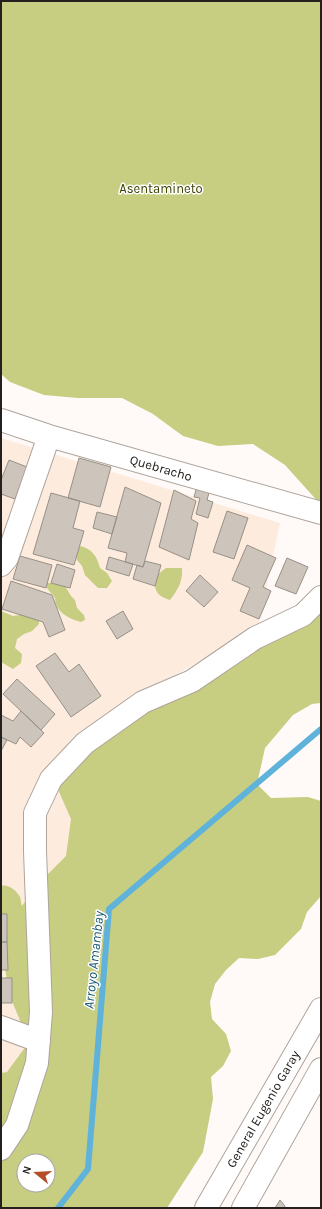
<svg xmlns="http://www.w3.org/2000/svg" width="322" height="1209" viewBox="0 0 322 1209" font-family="Karla,sans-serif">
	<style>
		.built { fill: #fdecde }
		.forest { fill: #c7cd81; fill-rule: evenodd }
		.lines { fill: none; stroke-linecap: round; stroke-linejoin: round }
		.stream { stroke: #5fb3da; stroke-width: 6 }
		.building { fill: #cdc5bb; stroke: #979086 }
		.minor-casing { stroke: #aea49c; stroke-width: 24 }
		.tertiary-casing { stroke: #aea49c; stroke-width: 24 }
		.minor { stroke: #fff; stroke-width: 22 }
		.tertiary { stroke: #fff; stroke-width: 22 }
		.labels { text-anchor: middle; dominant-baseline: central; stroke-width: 3; stroke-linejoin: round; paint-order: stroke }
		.park-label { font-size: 13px; fill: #3d4003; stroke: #fff }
		.street-label { font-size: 13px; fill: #24201d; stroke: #fff }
		.water-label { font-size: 14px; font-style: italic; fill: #195a76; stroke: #fff }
	</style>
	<rect width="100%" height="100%" fill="#fffaf7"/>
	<path class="built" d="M1 438 280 523 258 627 115 710 40 1088 1 1130Z"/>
	<path class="forest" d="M1 1H321V505L285 465 253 444 218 446 183 436 153 414 122 398H78L44 395 10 382 1 374Z
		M80 546C92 549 97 556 100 568L107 573 112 581 107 588H98L85 575 82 566 77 560 76 556Z
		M166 568H182C183 581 178 590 170 600 158 596 156 593 154 582L158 574Z
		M47 583H51L65 586 71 596 75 600 77 608 84 615 85 620 81 622C72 620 59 614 56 604 55 601 56 598 53 595 51 593 49 591 47 588Z
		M321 603V703L312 704 293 715 265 748 257 784 271 798 308 797 321 801V896L307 912 301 929 275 955 258 959 239 958 226 970 215 984 210 1002 212 1019 226 1034 231 1051 223 1066 211 1077 213 1099 203 1152 167 1208H1V1073L7 1072 29 1042 9 994 1 942V886C8 884 16 890 20 897 21 899 21 904 22 906L37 885 66 856 71 819 56 785 65 749ZM24 1161H48V1185H24Z
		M1 611 13 616 39 612V624L32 631 24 634 17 639 15 648 22 654 21 663 13 669 1 662Z"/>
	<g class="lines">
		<path class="stream" d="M58 1208 88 1169 109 909 321 729"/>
	</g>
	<path class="building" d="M79 458 111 467 100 507 68 498Z
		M9 460 27 467 15 499 1 494V480Z
		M197 486 210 489 207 500 213 502 208 518 196 514 200 498 194 497Z
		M125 487 161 503 143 567 125 562 127 553 108 548Z
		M174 490 196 501 191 519 198 523 189 560 159 547Z
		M51 493 80 501 73 528 84 531 74 565 33 554Z
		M227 511 248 518 234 559 213 552Z
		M97 512 117 517 112 534 93 528Z
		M247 545 276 558 263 587 271 591 259 619 240 611 250 588 232 580Z
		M20 556 52 565 46 588 13 579Z
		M109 557 133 564 129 576 106 569Z
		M287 558 308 567 296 594 275 586Z
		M145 561 161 565 155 586 133 579 137 565 143 567Z
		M57 564 75 570 70 588 51 583Z
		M200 575 218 592 204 607 186 591Z
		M11 581 52 595 65 630 49 637 43 622 2 609Z
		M123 611 133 629 117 639 106 621Z
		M55 653 69 672 79 664 101 696 71 717 36 666Z
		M17 679 55 714 41 730 3 694Z
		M21 711 44 733 31 747 20 737 16 744 1 737V715L13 721Z
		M1 737 7 740 1 751Z
		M1 914H7V942H1Z
		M1 942H7L8 970H1Z
		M1 978H12V1003H1Z
		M280 1200 285 1206 284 1208H275Z"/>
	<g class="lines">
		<defs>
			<path id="minor" d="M1 420 49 436 321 513
				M1 565 7 558 49 436
				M1 1027 39 1041
				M1 1149 17 1125 37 1063 41 1012 35 851V813L51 779 85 743 143 702 192 681 255 638 303 615 321 597"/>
			<path id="tertiary" d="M206 1208 321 1009
				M243 1208 321 1069"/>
		</defs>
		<use href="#minor" class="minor-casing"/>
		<use href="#tertiary" class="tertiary-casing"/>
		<use href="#minor" class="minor"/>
		<use href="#tertiary" class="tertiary"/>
	</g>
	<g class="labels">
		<g class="park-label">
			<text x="161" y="188">Asentamineto</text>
		</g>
		<g class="street-label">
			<text transform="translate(161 468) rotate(16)">Quebracho</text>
			<text transform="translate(263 1109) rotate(-60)">General Eugenio Garay</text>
		</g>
		<g class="water-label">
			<text transform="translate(94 960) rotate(-84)">Arroyo Amambay</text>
		</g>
	</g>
	<rect width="322" height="1209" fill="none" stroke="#24201d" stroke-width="4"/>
	<g transform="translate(36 1173) rotate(288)"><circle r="19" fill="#ffffff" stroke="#a7a6a5"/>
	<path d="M0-3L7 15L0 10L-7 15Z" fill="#b54d28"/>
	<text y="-6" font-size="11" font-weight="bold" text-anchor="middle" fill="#24201d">N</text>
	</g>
</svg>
